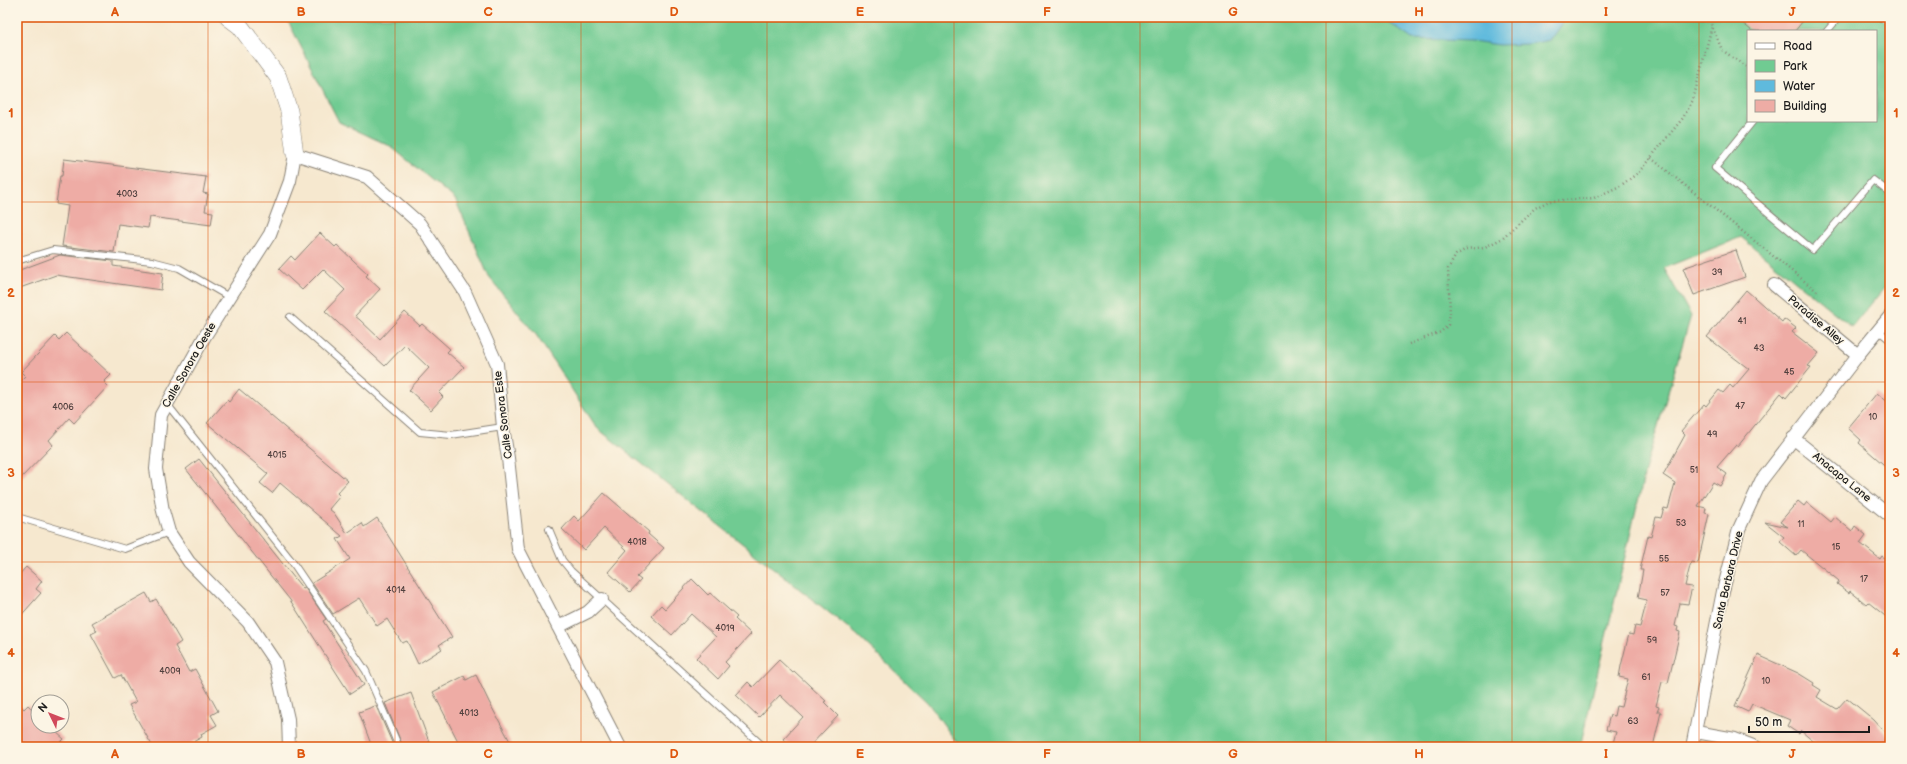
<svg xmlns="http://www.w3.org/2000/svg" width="1907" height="764" viewBox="0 0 1907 764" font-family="'Balsamiq Sans',sans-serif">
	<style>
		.green { fill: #70cb92; stroke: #467457; fill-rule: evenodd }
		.water { fill: #5fbadd; stroke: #3e6b7c }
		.building { fill: #eeaca5 }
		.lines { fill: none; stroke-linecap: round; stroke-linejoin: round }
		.lane-casing { stroke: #898276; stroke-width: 8 }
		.street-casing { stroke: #898276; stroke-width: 14 }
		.secondary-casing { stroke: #898276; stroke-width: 18 }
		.path { stroke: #898276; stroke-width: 2.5; stroke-dasharray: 1 3; stroke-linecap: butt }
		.lane { stroke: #fff; stroke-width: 6 }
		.street { stroke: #fff; stroke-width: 12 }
		.secondary { stroke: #fff; stroke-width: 17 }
		.grid { fill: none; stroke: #de560d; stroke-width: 1; stroke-opacity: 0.55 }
		.labels { text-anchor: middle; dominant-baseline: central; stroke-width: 3; stroke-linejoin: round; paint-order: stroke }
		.number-label { font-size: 9px; fill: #50403e }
		.street-label { font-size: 11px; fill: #1c1c1c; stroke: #fcf5e5 }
		.neatline { fill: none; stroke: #de560d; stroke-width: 1.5 }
		.grid-label { font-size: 13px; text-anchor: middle; font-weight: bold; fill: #de560d }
	</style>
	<rect width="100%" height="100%" fill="#fcf5e5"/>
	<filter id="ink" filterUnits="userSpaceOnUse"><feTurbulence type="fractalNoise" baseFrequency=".025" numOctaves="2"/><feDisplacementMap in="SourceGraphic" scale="8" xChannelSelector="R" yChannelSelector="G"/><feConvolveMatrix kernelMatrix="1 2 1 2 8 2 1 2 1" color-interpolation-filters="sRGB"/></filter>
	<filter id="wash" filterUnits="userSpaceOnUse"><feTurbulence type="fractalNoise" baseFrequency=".012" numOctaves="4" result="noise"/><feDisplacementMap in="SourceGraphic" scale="16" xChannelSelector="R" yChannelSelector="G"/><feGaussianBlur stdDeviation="0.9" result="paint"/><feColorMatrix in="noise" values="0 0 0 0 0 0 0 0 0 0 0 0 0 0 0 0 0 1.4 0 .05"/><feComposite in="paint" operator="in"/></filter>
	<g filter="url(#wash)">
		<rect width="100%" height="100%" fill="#f6e8cf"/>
		<path class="green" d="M286 17H1890V281L1852 327 1741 237 1664 268 1691 316 1648 459 1580 747H960L928 703 856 634 597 428 537 336 489 277 455 199 390 146 339 122ZM1748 31H1876V121H1748Z"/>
		<path class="water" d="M1381 17H1563L1565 20 1551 40 1529 44 1499 45 1473 41 1412 39Z"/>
		<g id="blocks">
			<path class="building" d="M1735 17H1806L1795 31H1752Z
				M64 159 206 177 203 193 208 194 205 211 213 212 211 225 150 217 148 228 118 224 114 252 62 246 68 206 56 204 60 176H62Z
				M320 233 335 247 337 245 368 274 366 276 380 289 355 316 360 320 380 339 405 312 420 326 422 324 450 349 447 352 464 367 439 393 443 397 431 410 409 390 429 368 405 345 385 366 325 311 345 290 323 269 302 290 279 269 291 256 295 260Z
				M1736 250 1745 277 1694 295 1683 268Z
				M60 255 113 261V266L163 273 161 290 56 275 17 289V271Z
				M1746 290 1782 322 1784 319 1796 328 1792 332 1819 353 1808 366 1811 367 1786 398 1781 393 1738 446 1736 445 1717 467 1727 474 1720 486 1713 482 1698 506 1706 508 1705 513 1709 514 1698 563 1691 562 1685 586 1692 587 1688 604 1680 603 1675 626 1678 627 1677 631 1680 632 1668 683 1662 682 1656 706 1659 707 1657 712H1661L1653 747H1612L1616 732 1606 730 1610 715 1614 716 1616 706 1621 707 1628 679 1619 677 1621 666 1629 634 1633 635 1635 626 1640 627 1647 600 1638 598 1643 570H1640L1648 536 1651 537 1656 517 1661 518 1664 508 1668 509 1675 483 1663 475 1685 435 1681 431 1704 404 1706 406 1719 390 1723 393 1730 385 1733 388 1749 369 1707 337Z
				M66 333 111 375 104 382 108 386 74 423 69 418 49 440 53 445 17 482V384L25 376 21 372 55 336 59 340Z
				M239 389 348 481 337 493 340 496 329 509 334 513 347 533 362 523 364 527 377 518 452 637 439 645 442 649 418 664 407 641 402 643 387 619 377 626 359 598 333 614 312 583 350 559 337 539 342 536 280 483 272 493 260 483 268 474 207 423 227 400 229 402Z
				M1877 393 1890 404V470L1859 443 1861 440 1848 428Z
				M199 459 303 589 305 588 326 619 323 621 364 685 350 694 290 600 186 469Z
				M604 493 649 532 648 534 664 548 637 577 641 580 630 592 608 572 627 550 604 528 584 550 562 529 574 516 579 521Z
				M1798 501 1804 506 1807 502 1831 522 1835 517 1852 531 1855 526 1866 535 1860 543 1880 559 1882 556 1890 562V620L1868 602 1866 604 1850 591 1849 593 1837 584 1839 581 1801 550 1796 556 1780 542 1784 537 1765 522 1788 527 1780 522Z
				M26 567 42 581 36 589 41 593 17 620V577Z
				M692 579 708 595 710 593 737 617 735 619 751 634 725 662 729 666 718 679 696 658 716 637 691 614 672 635 651 616 661 605 665 609Z
				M146 593 151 602 156 599 181 642 175 646 189 672 195 669 218 711 211 715 217 725 201 734 202 737 184 747H153L129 705 136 702 121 675 115 678 91 634 97 631 92 623Z
				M1758 655 1798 673 1814 683 1813 685 1821 690 1817 697 1837 709 1847 698 1874 720 1890 738V747H1820L1801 731 1799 734 1787 726 1790 720 1752 704 1748 712 1735 706Z
				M779 660 793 673 794 671 826 701 824 702 838 716 809 747H792L783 739 803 717 780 695 759 717 736 695 748 682 753 687Z
				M476 675 489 702 513 747H461L433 692 464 676 466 680Z
				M411 693 431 747H403L385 703Z
				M17 703 24 709 28 705 38 715V726H49L64 739 56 747H26L17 739Z
				M375 706H376L394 747H372L359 712Z"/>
		</g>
	</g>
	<g filter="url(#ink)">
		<use href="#blocks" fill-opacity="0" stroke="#898276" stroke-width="1"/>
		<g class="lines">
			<defs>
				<path id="lane" d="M1880 17 1890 23
					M1827 31 1839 17
					M1753 121 1715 168 1813 250 1873 180 1890 193
					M17 261 53 250 152 261 179 268 229 297
					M290 317 420 432 451 435 503 427
					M1879 331 1890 340
					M167 404 291 560 366 671 399 747
					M17 517 125 549 169 532
					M549 529 562 560 571 571 764 747"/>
				<path id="street" d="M1774 285 1858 355
					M1793 438 1890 516
					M558 627 588 612 602 599
					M1696 732 1735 739 1756 747
					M289 747 288 719 275 662 248 622 189 562 169 532 163 511 156 469 161 415 205 336 270 234 290 181 295 154 367 177 420 224 465 292 497 364 503 427 508 458 518 549 620 747
					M1692 747 1723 591 1739 529 1761 481 1858 355 1890 316"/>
				<path id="secondary" d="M228 17 240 26 278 77 289 111 295 154"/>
			</defs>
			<use href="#lane" class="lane-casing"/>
			<use href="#street" class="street-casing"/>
			<use href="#secondary" class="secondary-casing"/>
			<path class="path" d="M1708 17 1722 50 1748 68
				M1651 158 1818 292
				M1409 344 1441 332 1448 325 1450 313 1448 269 1456 255 1466 249 1485 247 1501 239 1535 208 1549 201 1594 198 1620 186 1638 173 1683 118 1693 100 1712 26"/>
			<use href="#lane" class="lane"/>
			<use href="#street" class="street"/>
			<use href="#secondary" class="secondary"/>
		</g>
	</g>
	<path class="grid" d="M208 17V747M395 17V747M581 17V747M767 17V747M954 17V747M1140 17V747M1326 17V747M1512 17V747M1699 17V747M17 202H1890M17 382H1890M17 562H1890"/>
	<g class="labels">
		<g class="number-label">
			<text x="127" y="194">4003</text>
			<text x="1717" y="272">39</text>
			<text x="1742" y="321">41</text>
			<text x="1759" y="348">43</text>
			<text x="1789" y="372">45</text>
			<text x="1740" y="406">47</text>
			<text x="63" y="407">4006</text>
			<text x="1873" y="417">10</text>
			<text x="1712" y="434">49</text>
			<text x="277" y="455">4015</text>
			<text x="1694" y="470">51</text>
			<text x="1681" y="523">53</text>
			<text x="1801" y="524">11</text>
			<text x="637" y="542">4018</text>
			<text x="1836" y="547">15</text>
			<text x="1664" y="559">55</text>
			<text x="1864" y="579">17</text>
			<text x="396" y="590">4014</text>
			<text x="1665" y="593">57</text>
			<text x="725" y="628">4019</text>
			<text x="1652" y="640">59</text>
			<text x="170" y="671">4009</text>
			<text x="1646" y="677">61</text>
			<text x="1766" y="681">10</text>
			<text x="469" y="713">4013</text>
			<text x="1633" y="721">63</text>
		</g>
		<g class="street-label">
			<text transform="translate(1816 320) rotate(40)">Paradise Alley</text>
			<text transform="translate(189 365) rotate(-60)">Calle Sonora Oeste</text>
			<text transform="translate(503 415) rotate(-97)">Calle Sonora Este</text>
			<text transform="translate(1842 477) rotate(39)">Anacapa Lane</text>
			<text transform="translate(1728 580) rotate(-77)">Santa Barbara Drive</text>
		</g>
	</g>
	<rect width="1907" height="764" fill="none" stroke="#fcf5e5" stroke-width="44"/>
	<rect x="1747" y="30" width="130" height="92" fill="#fcf5e5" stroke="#a29e95"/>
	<rect x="1755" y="43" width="20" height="6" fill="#ffffff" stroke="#a29e95"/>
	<text x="1783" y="50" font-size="12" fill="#1c1c1c">Road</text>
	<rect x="1755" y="60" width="20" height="12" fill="#70cb92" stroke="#a29e95"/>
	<text x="1783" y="70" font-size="12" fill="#1c1c1c">Park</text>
	<rect x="1755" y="80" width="20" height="12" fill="#5fbadd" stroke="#a29e95"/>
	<text x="1783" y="90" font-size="12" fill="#1c1c1c">Water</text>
	<rect x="1755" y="100" width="20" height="12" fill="#eeaca5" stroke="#a29e95"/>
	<text x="1783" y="110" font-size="12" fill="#1c1c1c">Building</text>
	<g transform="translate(50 714) rotate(313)"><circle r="19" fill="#fcf5e5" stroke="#a29e95"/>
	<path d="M0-3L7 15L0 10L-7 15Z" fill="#d1495b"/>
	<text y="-6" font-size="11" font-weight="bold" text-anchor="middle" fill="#1c1c1c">N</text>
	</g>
	<path d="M1749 726v6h120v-6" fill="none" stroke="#1c1c1c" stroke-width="2"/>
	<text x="1755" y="726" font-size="12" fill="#1c1c1c" stroke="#fcf5e5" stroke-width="3" paint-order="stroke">50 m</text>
	<rect x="22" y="22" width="1863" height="720" class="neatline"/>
	<g class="grid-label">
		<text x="115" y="16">A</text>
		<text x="301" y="16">B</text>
		<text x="488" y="16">C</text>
		<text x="674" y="16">D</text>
		<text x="860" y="16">E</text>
		<text x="1047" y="16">F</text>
		<text x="1233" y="16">G</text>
		<text x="1419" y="16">H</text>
		<text x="1606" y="16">I</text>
		<text x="1792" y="16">J</text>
		<text x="11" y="117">1</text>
		<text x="1896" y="117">1</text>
		<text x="11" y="297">2</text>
		<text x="1896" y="297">2</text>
		<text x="11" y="477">3</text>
		<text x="1896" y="477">3</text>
		<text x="11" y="657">4</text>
		<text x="1896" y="657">4</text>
		<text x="115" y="758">A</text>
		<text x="301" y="758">B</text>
		<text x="488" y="758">C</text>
		<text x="674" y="758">D</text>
		<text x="860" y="758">E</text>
		<text x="1047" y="758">F</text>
		<text x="1233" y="758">G</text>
		<text x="1419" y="758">H</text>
		<text x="1606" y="758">I</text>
		<text x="1792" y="758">J</text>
	</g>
</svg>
